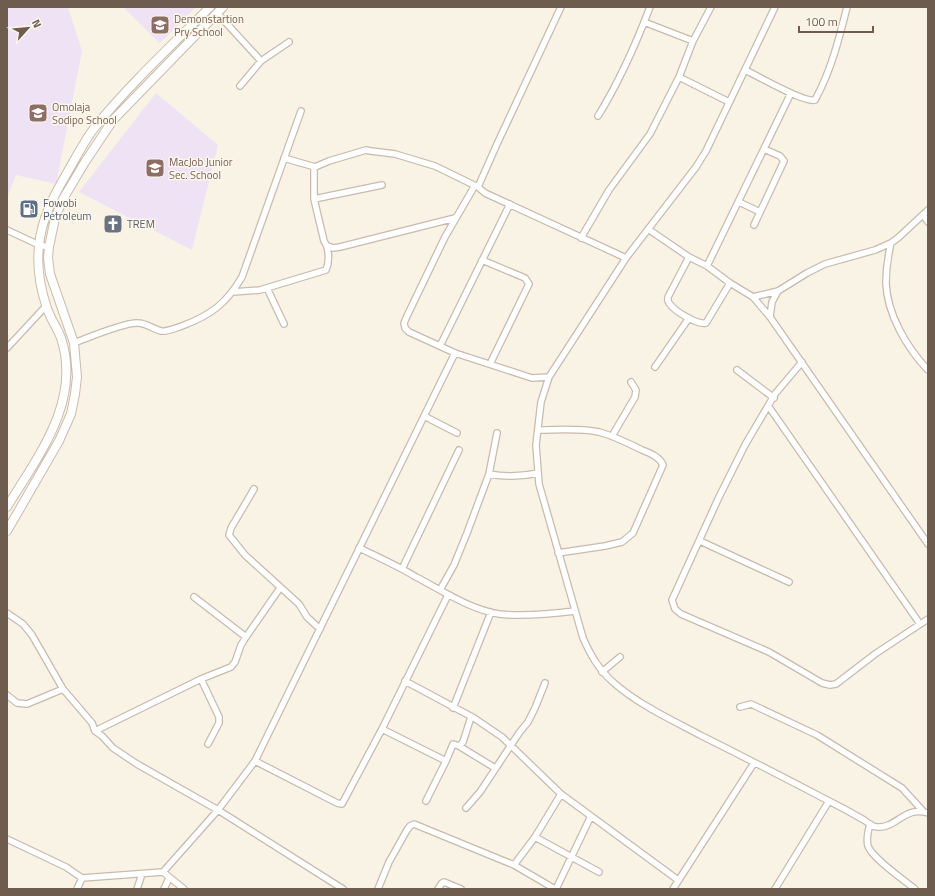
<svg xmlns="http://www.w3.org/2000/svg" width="935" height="896" viewBox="0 0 935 896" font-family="'Titillium Web',sans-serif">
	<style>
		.education { fill: #efe2f5 }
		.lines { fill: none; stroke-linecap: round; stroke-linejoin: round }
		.minor-casing { stroke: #c8bbad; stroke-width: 8 }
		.secondary-casing { stroke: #cbbcac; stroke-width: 10 }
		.minor { stroke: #fff; stroke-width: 5.5 }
		.secondary { stroke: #fff; stroke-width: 8 }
		.labels { text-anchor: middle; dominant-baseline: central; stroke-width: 3; stroke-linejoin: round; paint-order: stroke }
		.education-label { font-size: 11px; fill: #785e54; stroke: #fcf7eb; text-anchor: start }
		.service-label { font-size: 11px; fill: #4e5e75; stroke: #fcf7eb; text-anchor: start }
		.worship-label { font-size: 11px; fill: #5b616d; stroke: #fcf7eb; text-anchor: start }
	</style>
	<rect width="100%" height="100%" fill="#f9f3e5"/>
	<path class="education" d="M7 7H68L82 51 56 184 16 175 7 198Z
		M123 7H196L160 43Z
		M156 93 218 145 192 250 79 192Z"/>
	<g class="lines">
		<defs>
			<path id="minor" d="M775 7 706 151 696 167 626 258 549 377 541 402 536 445 539 484 583 638C591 656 599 670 614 683 639 705 672 720 702 736 744 757 785 778 827 800 839 806 852 813 864 820 868 823 873 827 877 827 896 829 905 805 928 813
				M217 13 261 61
				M644 22 693 41
				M745 70C758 76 804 103 815 100 831 71 839 39 847 7
				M679 77 729 102
				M240 86 261 61 289 42
				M598 116C619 82 636 44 650 7
				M284 158 315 167 329 161 366 150 371 151 395 154 435 166 478 187 485 193 626 258
				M474 187 445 237 407 316 404 323 405 328 409 332 455 353 532 378 549 377
				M478 187 497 144 561 7
				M314 199 382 185
				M739 202 760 212
				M923 215 928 222
				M754 225 784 161 780 156 764 149
				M648 229 689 257 707 266 730 283 753 297 770 317 928 544
				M7 230 39 245 49 247
				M581 238 609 190 650 134 679 77 693 41 711 7
				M891 243C888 256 886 269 886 283 887 314 907 348 928 370
				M328 246 333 248 340 247 455 218
				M689 257 668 297C668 300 667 300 669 303 674 311 697 325 706 323L730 283
				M482 260 525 278 529 284 490 364
				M707 266 791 93
				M267 288 284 324
				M233 292 260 290 326 270C330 261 329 248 324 241L314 199V167
				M753 297 778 291 807 273 825 264 875 250 891 243 899 237 928 210
				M770 317 772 302 778 291
				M74 343C87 338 125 322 138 323 146 323 153 329 161 331 167 332 176 328 182 326 211 315 226 304 242 277L301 111
				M440 346 510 204
				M7 348 46 306
				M802 362 775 394 745 445 719 497 672 600 675 609 681 614 769 652 822 683 830 685 836 684 875 654 928 619
				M655 367 689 318
				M737 370 774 398
				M769 407 920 624
				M424 416 457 433
				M538 430C558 430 579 428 599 432 614 436 628 443 642 450 650 453 660 457 663 465L633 533 622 542 605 546 558 553
				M612 436 635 397 636 390 631 382
				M489 474C506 477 521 477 538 473
				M254 489 231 528 229 535 245 555 299 604 307 617 320 629
				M700 541 789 582
				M359 548C378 557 398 566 416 577 443 591 469 609 499 614 524 617 551 614 575 611
				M402 569 459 450
				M440 590 454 565 467 533 489 474 497 433
				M194 597 246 637
				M7 613 23 624 32 635 63 689 92 723 95 731 102 736 113 748 137 764 218 810 343 889
				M602 672 620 657
				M201 679 219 717V723L208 744
				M405 681 474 718 502 737 561 794 678 880
				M7 695 17 703 27 704 63 689
				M740 707 751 704 817 735 902 788 923 811
				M453 708 491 612
				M382 729 446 761
				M95 731 201 679 231 667 235 662 241 645 246 637 280 588
				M459 746 495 768
				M255 761 337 803 342 804 382 729 448 595
				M426 801 446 761 453 744 459 746 463 742 471 717
				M466 808 480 792 519 733 528 722 535 708 545 683
				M870 824C868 831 866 839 868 846 872 858 904 880 915 889
				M535 837 599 872
				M7 839 66 867 82 878 163 872 218 810 255 761 455 353
				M514 865 535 837 561 794
				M163 872 184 889
				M77 889 82 878
				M137 889 142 874
				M164 889 169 878
				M378 889 389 862 407 830 410 826 414 824 514 865 555 889
				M438 889 442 883 444 882 461 889
				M556 889 591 816
				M673 889 754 763
				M775 889 829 801"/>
			<path id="secondary" d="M7 507C38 456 82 401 61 338 57 327 49 317 46 305 40 287 37 265 39 246 41 220 54 195 67 173 76 158 84 141 95 127 130 84 171 46 210 7
				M7 531 59 441 71 414 75 394 77 377 74 343 50 274 48 258 49 247 55 218 63 199 85 162 113 120 223 7"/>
		</defs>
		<use href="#minor" class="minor-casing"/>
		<use href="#secondary" class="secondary-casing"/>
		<use href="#minor" class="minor"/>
		<use href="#secondary" class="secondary"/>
	</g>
	<defs>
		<symbol id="school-square" viewBox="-11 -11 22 22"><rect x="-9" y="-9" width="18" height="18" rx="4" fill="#8d6e63" stroke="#fcf7eb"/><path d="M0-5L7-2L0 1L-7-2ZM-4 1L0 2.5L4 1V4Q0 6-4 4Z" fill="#fff"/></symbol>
		<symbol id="fuel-square" viewBox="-11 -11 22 22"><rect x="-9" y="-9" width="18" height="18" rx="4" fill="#5c6f8a" stroke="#fcf7eb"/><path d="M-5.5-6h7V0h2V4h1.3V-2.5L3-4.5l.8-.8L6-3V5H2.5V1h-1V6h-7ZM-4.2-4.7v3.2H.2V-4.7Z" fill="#fff"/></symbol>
		<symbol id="church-square" viewBox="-11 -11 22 22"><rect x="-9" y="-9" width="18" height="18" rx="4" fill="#6b7280" stroke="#fcf7eb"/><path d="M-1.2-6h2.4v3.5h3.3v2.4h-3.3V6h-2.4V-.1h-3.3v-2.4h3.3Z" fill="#fff"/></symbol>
	</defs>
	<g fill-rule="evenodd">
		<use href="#school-square" x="149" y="14" width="22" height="22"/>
		<use href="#school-square" x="27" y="102" width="22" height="22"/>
		<use href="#school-square" x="144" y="157" width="22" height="22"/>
		<use href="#fuel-square" x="18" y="198" width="22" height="22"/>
		<use href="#church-square" x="102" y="213" width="22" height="22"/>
	</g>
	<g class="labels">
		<g class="education-label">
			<text x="174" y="19">Demonstartion<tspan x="174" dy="13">Pry School</tspan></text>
			<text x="52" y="107">Omolaja<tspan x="52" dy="13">Sodipo School</tspan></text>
			<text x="169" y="162">MacJob Junior<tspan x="169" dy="13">Sec. School</tspan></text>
		</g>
		<g class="service-label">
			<text x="43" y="203">Fowobi<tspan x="43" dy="13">Petroleum</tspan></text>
		</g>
		<g class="worship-label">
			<text x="127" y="224">TREM</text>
		</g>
	</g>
	<rect width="935" height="896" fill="none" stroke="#6e5c4e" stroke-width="16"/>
	<g transform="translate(28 28) rotate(63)" stroke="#fcf7eb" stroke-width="3" paint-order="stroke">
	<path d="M0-3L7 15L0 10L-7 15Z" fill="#6e5c4e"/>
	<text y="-6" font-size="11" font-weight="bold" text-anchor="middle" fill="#6e5c4e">N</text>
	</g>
	<path d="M799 26v6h74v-6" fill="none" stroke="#6e5c4e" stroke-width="2"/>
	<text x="805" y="26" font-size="12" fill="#6e5c4e" stroke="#fcf7eb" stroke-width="3" paint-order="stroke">100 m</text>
</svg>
